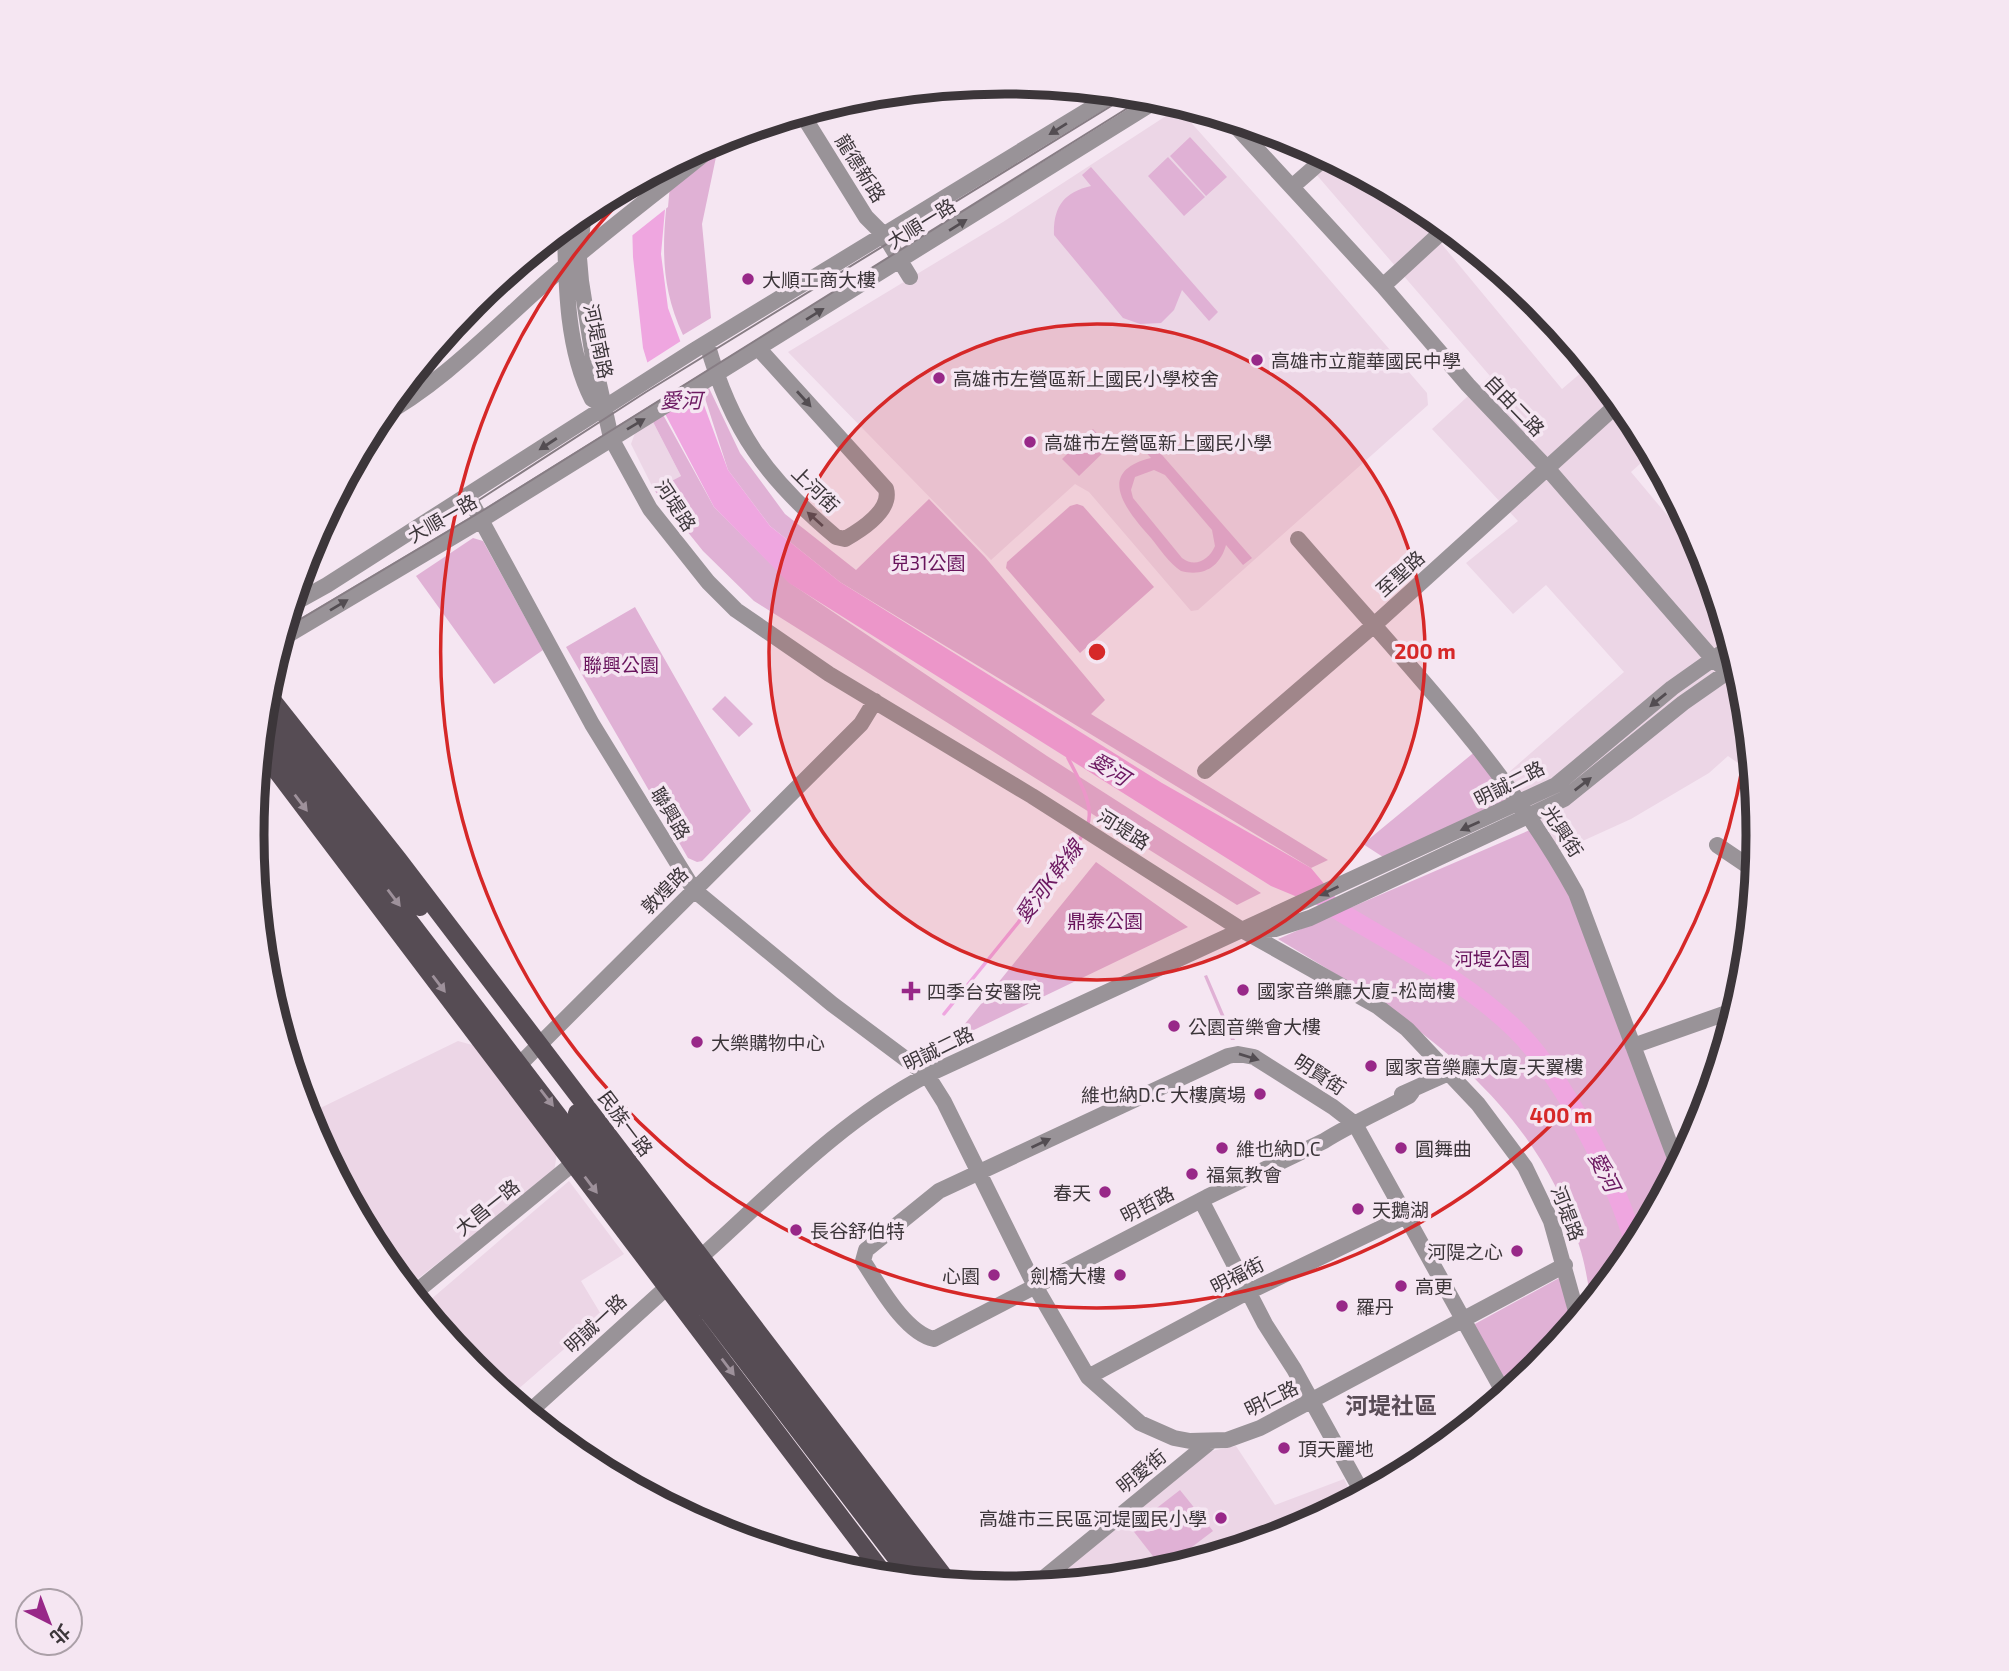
<svg xmlns="http://www.w3.org/2000/svg" width="2009" height="1671" viewBox="0 0 2009 1671" font-family="'Exo 2','Noto Sans TC',sans-serif">
	<style>
		.built { fill: #ecd6e6 }
		.green { fill: #e0b1d5; fill-rule: evenodd }
		.water { fill: #efa6e0 }
		.pier { fill: #f5e6f2 }
		.lines { fill: none; stroke-linecap: round; stroke-linejoin: round }
		.stream { stroke: #efa6e0; stroke-width: 3.5 }
		.river { stroke: #efa6e0; stroke-width: 19 }
		.minor { stroke: #999398; stroke-width: 16 }
		.major { stroke: #564c54; stroke-width: 18 }
		.tram { stroke: #877d84; stroke-width: 2 }
		.oneway { fill: #534d52 }
		.oneway2 { fill: #9e919b }
		.ring { fill: none; stroke: #d62828; stroke-width: 3.5 }
		.poi-dot { fill: #982888; stroke: #f5e6f2; stroke-width: 2.5 }
		.labels { text-anchor: middle; dominant-baseline: central; stroke-width: 7; stroke-linejoin: round; paint-order: stroke }
		.street-label { font-size: 19px; fill: #3c363a; stroke: #f5e6f2 }
		.poi-label { font-size: 19px; fill: #3c363a; stroke: #f5e6f2; text-anchor: start }
		.park-label { font-size: 19px; fill: #68145c; stroke: #f5e6f2 }
		.water-label { font-size: 21px; font-style: italic; fill: #6c1961; stroke: #f5e6f2 }
		.quarter-label { font-size: 23px; font-weight: bold; fill: #594c56; stroke: #f5e6f2 }
		.rim { fill: none; stroke: #3c363a; stroke-width: 9 }
		.centre { fill: #d62828; stroke: #f5e6f2; stroke-width: 3.5 }
		.ring-label { font-size: 21px; text-anchor: middle; font-weight: bold; fill: #d62828; stroke: #f5e6f2; stroke-width: 7; stroke-linejoin: round; paint-order: stroke }
	</style>
	<rect width="100%" height="100%" fill="#f5e6f2"/>
	<path class="built" d="M1169 114 1187 118 1292 236 1427 393 1428 405 1198 610 1191 611 1089 492 1075 484 991 560 788 352 1003 222Z
		M1284 137 1405 200 1562 389 1589 366 1631 417 1651 454 1631 472 1704 559 1743 689 1752 773 1728 756 1709 773 1631 819 1554 854 1500 780 1624 672 1546 585 1513 614 1466 563 1518 521 1432 429 1490 376Z
		M651 418 681 476 654 490 631 444 636 430Z
		M458 1041 476 1046 557 1153 554 1172 406 1288 378 1254 306 1115Z
		M569 1181 624 1254 581 1281 602 1316 508 1398 472 1368 422 1307Z
		M1236 1446 1275 1505 1344 1479 1354 1499 1292 1532 1151 1574 1045 1585 1206 1452Z"/>
	<path class="green" d="M1190 137 1227 177 1206 196 1170 156Z
		M720 138 702 224 711 318 683 335C656 277 664 232 670 170L671 164Z
		M1168 157 1205 197 1184 216 1148 176Z
		M1091 167 1218 312 1209 321 1182 290 1174 310 1161 323 1140 324 1123 318 1054 235C1053 207 1064 192 1091 186L1082 175Z
		M709 388 740 453 785 514 856 570 929 499 985 557 1105 700 1091 714 1328 860 1311 868 840 582 770 526 728 470 703 392Z
		M661 411 714 507 790 583 1047 756 1261 893 1237 905 754 601 703 551 654 490 681 476 651 418Z
		M1093 429 1109 447 1079 476 1062 459Z
		M1142 432 1252 558 1243 565 1226 545C1220 567 1203 577 1181 571 1169 563 1160 549 1151 538 1128 512 1093 472 1151 458L1134 439ZM1154 470 1165 475 1212 530 1215 546C1209 560 1195 568 1182 558L1133 498 1131 490 1135 477Z
		M1077 504 1083 506 1154 587 1080 653 1006 568 1007 562 1070 506Z
		M473 538 483 541 543 650 494 684 416 576Z
		M635 607 751 811 702 861 697 862 688 858 566 647Z
		M725 696 753 724 739 737 712 709Z
		M1477 750 1514 797 1383 857 1363 844Z
		M1537 827 1554 854 1678 1166 1631 1254 1591 1302C1588 1283 1585 1263 1579 1245 1533 1094 1405 1015 1278 939Z
		M1096 862 1188 927 951 1041Z
		M1207 975 1235 1040H1231L1204 976Z
		M1561 1277 1573 1325 1537 1368 1509 1391 1473 1325Z
		M1180 1490 1213 1531 1163 1569 1131 1528Z"/>
	<path class="water" d="M669 165 661 254 668 308 728 470 770 526 840 582 1162 783 1311 868 1355 921 1271 886 789 583 714 507 660 404 643 348 633 257 631 186Z"/>
	<path class="pier" d="M672 163 668 207 629 238 628 188Z
		M684 339 703 389 656 403 645 364Z"/>
	<g class="lines">
		<path class="stream" d="M1068 758C1077 776 1096 807 1087 826
			M944 1014 1072 856 1083 833"/>
		<path class="river" d="M1334 908C1395 946 1463 978 1515 1029 1563 1076 1616 1180 1635 1246"/>
		<path class="minor" d="M802 114 866 217 885 236 910 277
			M1231 121 1383 286 1468 385 1547 468 1713 659 1742 684
			M1293 186 1326 157
			M584 211 579 258 581 281 593 357 611 438 650 509 708 582 736 610 829 674 1032 796 1242 930 1377 1006 1407 1029 1478 1104 1525 1167 1551 1221 1578 1318
			M565 226C566 282 566 348 592 399L605 407
			M1383 286 1446 228
			M707 343C731 430 767 479 836 537L845 539C861 530 892 510 886 489L758 348
			M378 418C440 385 492 330 544 284 602 233 666 186 726 136
			M468 496 592 724 694 890 832 1004 927 1075 944 1102 1035 1286 1088 1377 1140 1423 1174 1438 1190 1441 1227 1440 1260 1428 1565 1265
			M1298 539C1394 650 1506 764 1576 893L1678 1166
			M291 605 327 585 693 351 1116 93
			M281 639 481 520 1159 99
			M1205 771 1373 626 1619 403
			M1717 845 1754 870
			M1251 930 1275 929 1310 918 1564 799 1683 703 1736 666
			M1633 1046 1735 1010
			M510 1074 861 724 875 701
			M1412 1092 1409 1096C1381 1111 1351 1124 1324 1141L1207 1197 934 1339C905 1333 879 1285 863 1261L866 1250 939 1191 1228 1056 1238 1054 1254 1057 1333 1107 1355 1124 1505 1395
			M1402 1094 1451 1072
			M1201 1200 1265 1324 1294 1369 1363 1494
			M693 1264C769 1197 836 1123 927 1075L1556 785 1672 688 1730 647
			M412 1295 581 1157
			M1088 1377 1240 1296 1406 1216
			M527 1414 676 1279
			M1034 1586 1210 1442"/>
		<path class="major" d="M265 691 398 859 949 1583
			M264 709 420 907
			M262 728 913 1580
			M260 749 886 1577
			M577 1113 931 1581"/>
		<path class="tram" d="M465 509 646 392 1129 95
			M284 629 487 508 1147 96"/>
	</g>
	<defs><path id="oneway-solid" d="M-6-.8H1V-3.2L6.5 0L1 3.2V.8H-6Z" transform="scale(1.75)"/></defs>
	<g class="oneway">
		<use href="#oneway-solid" transform="translate(1058 129) rotate(148)"/>
		<use href="#oneway-solid" transform="translate(958 225) rotate(-32)"/>
		<use href="#oneway-solid" transform="translate(815 314) rotate(-32)"/>
		<use href="#oneway-solid" transform="translate(804 399) rotate(48)"/>
		<use href="#oneway-solid" transform="translate(636 424) rotate(-31)"/>
		<use href="#oneway-solid" transform="translate(548 444) rotate(147)"/>
		<use href="#oneway-solid" transform="translate(815 519) rotate(-138)"/>
		<use href="#oneway-solid" transform="translate(339 605) rotate(-31)"/>
		<use href="#oneway-solid" transform="translate(1658 700) rotate(141)"/>
		<use href="#oneway-solid" transform="translate(1583 784) rotate(-38)"/>
		<use href="#oneway-solid" transform="translate(1470 826) rotate(156)"/>
		<use href="#oneway-solid" transform="translate(1329 891) rotate(154)"/>
		<use href="#oneway-solid" transform="translate(1249 1057) rotate(17)"/>
		<use href="#oneway-solid" transform="translate(1041 1143) rotate(-25)"/>
	</g>
	<g class="oneway2">
		<use href="#oneway-solid" transform="translate(301 803) rotate(53)"/>
		<use href="#oneway-solid" transform="translate(394 898) rotate(53)"/>
		<use href="#oneway-solid" transform="translate(439 984) rotate(53)"/>
		<use href="#oneway-solid" transform="translate(547 1098) rotate(52)"/>
		<use href="#oneway-solid" transform="translate(591 1185) rotate(53)"/>
		<use href="#oneway-solid" transform="translate(728 1367) rotate(53)"/>
	</g>
	<circle cx="1097" cy="652" r="328" fill="#d62828" fill-opacity=".12"/>
	<g class="ring">
		<circle cx="1097" cy="652" r="328"/>
		<path d="M1747 738A656 656 0 1 1 641 180"/>
	</g>
	<g class="poi-dot">
		<circle cx="748" cy="279" r="7"/>
		<circle cx="1257" cy="360" r="7"/>
		<circle cx="939" cy="378" r="7"/>
		<circle cx="1030" cy="442" r="7"/>
		<circle cx="1243" cy="990" r="7"/>
		<path d="M907.5 980.5h7v7h7v7h-7v7h-7v-7h-7v-7h7z"/>
		<circle cx="1174" cy="1026" r="7"/>
		<circle cx="697" cy="1042" r="7"/>
		<circle cx="1371" cy="1066" r="7"/>
		<circle cx="1260" cy="1094" r="7"/>
		<circle cx="1222" cy="1148" r="7"/>
		<circle cx="1401" cy="1148" r="7"/>
		<circle cx="1192" cy="1174" r="7"/>
		<circle cx="1105" cy="1192" r="7"/>
		<circle cx="1358" cy="1209" r="7"/>
		<circle cx="796" cy="1230" r="7"/>
		<circle cx="1517" cy="1251" r="7"/>
		<circle cx="994" cy="1275" r="7"/>
		<circle cx="1120" cy="1275" r="7"/>
		<circle cx="1401" cy="1286" r="7"/>
		<circle cx="1342" cy="1306" r="7"/>
		<circle cx="1284" cy="1448" r="7"/>
		<circle cx="1221" cy="1518" r="7"/>
	</g>
	<g class="labels">
		<g class="street-label">
			<text transform="translate(861 168) rotate(58)">龍德新路</text>
			<text transform="translate(921 223) rotate(-32)">大順一路</text>
			<text transform="translate(599 341) rotate(78)">河堤南路</text>
			<text transform="translate(1515 405) rotate(46)">自由二路</text>
			<text transform="translate(816 489) rotate(44)">上河街</text>
			<text transform="translate(676 505) rotate(57)">河堤路</text>
			<text transform="translate(442 518) rotate(-30)">大順一路</text>
			<text transform="translate(1400 573) rotate(-42)">至聖路</text>
			<text transform="translate(1509 783) rotate(-27)">明誠二路</text>
			<text transform="translate(671 813) rotate(59)">聯興路</text>
			<text transform="translate(1124 829) rotate(32)">河堤路</text>
			<text transform="translate(1563 831) rotate(57)">光興街</text>
			<text transform="translate(664 890) rotate(-45)">敦煌路</text>
			<text transform="translate(938 1048) rotate(-26)">明誠二路</text>
			<text transform="translate(1320 1074) rotate(33)">明賢街</text>
			<text transform="translate(626 1123) rotate(53)">民族一路</text>
			<text transform="translate(1147 1204) rotate(-27)">明哲路</text>
			<text transform="translate(487 1207) rotate(-39)">大昌一路</text>
			<text transform="translate(1568 1213) rotate(69)">河堤路</text>
			<text transform="translate(1237 1275) rotate(-27)">明福街</text>
			<text transform="translate(595 1323) rotate(-43)">明誠一路</text>
			<text transform="translate(1271 1398) rotate(-26)">明仁路</text>
			<text transform="translate(1141 1471) rotate(-39)">明愛街</text>
		</g>
		<g class="poi-label">
			<text x="762" y="279">大順工商大樓</text>
			<text x="1271" y="360">高雄市立龍華國民中學</text>
			<text x="953" y="378">高雄市左營區新上國民小學校舍</text>
			<text x="1044" y="442">高雄市左營區新上國民小學</text>
			<text x="1257" y="990">國家音樂廳大廈-松崗樓</text>
			<text x="927" y="991">四季台安醫院</text>
			<text x="1188" y="1026">公園音樂會大樓</text>
			<text x="711" y="1042">大樂購物中心</text>
			<text x="1385" y="1066">國家音樂廳大廈-天翼樓</text>
			<text x="1246" y="1094" text-anchor="end">維也納D.C 大樓廣場</text>
			<text x="1236" y="1148">維也納D.C</text>
			<text x="1415" y="1148">圓舞曲</text>
			<text x="1206" y="1174">福氣教會</text>
			<text x="1091" y="1192" text-anchor="end">春天</text>
			<text x="1372" y="1209">天鵝湖</text>
			<text x="810" y="1230">長谷舒伯特</text>
			<text x="1503" y="1251" text-anchor="end">河隄之心</text>
			<text x="980" y="1275" text-anchor="end">心園</text>
			<text x="1106" y="1275" text-anchor="end">劍橋大樓</text>
			<text x="1415" y="1286">高更</text>
			<text x="1356" y="1306">羅丹</text>
			<text x="1298" y="1448">頂天麗地</text>
			<text x="1207" y="1518" text-anchor="end">高雄市三民區河堤國民小學</text>
		</g>
		<g class="park-label">
			<text x="928" y="562">兒31公園</text>
			<text x="621" y="664">聯興公園</text>
			<text x="1105" y="920">鼎泰公園</text>
			<text x="1492" y="958">河堤公園</text>
		</g>
		<g class="water-label">
			<text x="681" y="399">愛河</text>
			<text transform="translate(1110 768) rotate(32)">愛河</text>
			<text transform="translate(1048 881) rotate(-53)">愛河K幹線</text>
			<text transform="translate(1605 1171) rotate(63)">愛河</text>
		</g>
		<g class="quarter-label">
			<text x="1391" y="1405">河堤社區</text>
		</g>
	</g>
	<path d="M0 0H2009V1671H0ZM264 835a741 741 0 1 1 1482 0a741 741 0 1 1-1482 0Z" fill="#f5e6f2" fill-rule="evenodd"/>
	<path class="rim" d="M264 835a741 741 0 1 1 1482 0a741 741 0 1 1-1482 0Z"/>
	<circle cx="1097" cy="652" r="10" class="centre"/>
	<g class="ring-label">
		<text x="1425" y="659">200 m</text>
		<text x="1561" y="1123">400 m</text>
	</g>
	<g transform="translate(49 1622) rotate(138)"><circle r="33" fill="#f5e6f2" stroke="#aba0a8" stroke-width="2"/>
	<path d="M0-5L12 26L0 18L-12 26Z" fill="#982888"/>
	<text y="-10" font-size="19" font-weight="bold" text-anchor="middle" fill="#3c363a">北</text>
	</g>
</svg>
